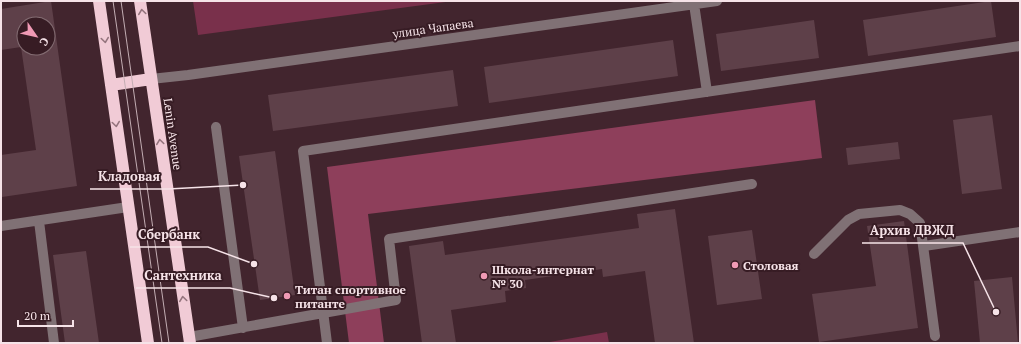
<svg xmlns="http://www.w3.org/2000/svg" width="1021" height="344" viewBox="0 0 1021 344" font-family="'PT Serif',serif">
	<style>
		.green { fill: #79304b }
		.forest { fill: #8e3f5b }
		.building { fill: #5e4049; fill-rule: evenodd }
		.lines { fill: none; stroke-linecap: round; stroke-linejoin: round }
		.minor { stroke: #807175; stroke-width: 10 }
		.highway { stroke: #f1cbd6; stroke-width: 12 }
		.tram { stroke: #c3adb3; stroke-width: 1 }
		.oneway { stroke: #94747d }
		.poi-dot { fill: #f09ab5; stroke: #371c24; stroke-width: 1.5 }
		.labels { text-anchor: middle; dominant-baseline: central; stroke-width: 4; stroke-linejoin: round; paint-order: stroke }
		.street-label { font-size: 12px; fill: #f6e3e8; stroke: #371c24 }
		.poi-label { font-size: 12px; font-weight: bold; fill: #f6e3e8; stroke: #371c24; text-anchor: start }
		.leader { fill: none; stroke: #f6e3e8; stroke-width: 1.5 }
		.callout-dot { fill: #f6e3e8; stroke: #371c24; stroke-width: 1.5 }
		.callout-label { font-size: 13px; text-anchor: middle; font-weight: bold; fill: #f6e3e8; stroke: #371c24; stroke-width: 4; stroke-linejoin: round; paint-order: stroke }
	</style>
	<rect width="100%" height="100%" fill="#42252e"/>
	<path class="green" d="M193 1H453L198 35Z
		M607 332 609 343H544Z"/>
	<path class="forest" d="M815 100 822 158 368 214 384 343H349L327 167Z"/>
	<path class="building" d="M51 1 77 186 2 197 1 187V155L36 150 21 47 1 50V9ZM24 24H48V48H24Z
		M991 1 996 37 868 56 863 20Z
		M814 20 819 58 721 71 716 34Z
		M673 40 678 76 489 103 484 67Z
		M453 70 458 106 273 131 268 95Z
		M992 115 1002 189 962 194 953 120Z
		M898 142 900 159 848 165 846 148Z
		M275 151 295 295 260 300 239 156Z
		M675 209 694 343H655L645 271 603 277 602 269 525 280 526 288 505 291 506 302 451 310 456 343H422L409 246 443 241 445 255 639 228 637 214Z
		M904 221 918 328 819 342 812 294 876 286 867 226Z
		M752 230 762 299 717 305 708 236Z
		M86 251 99 343H65L53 255Z
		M1012 277 1018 343H980L974 281Z"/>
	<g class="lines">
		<path class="minor" d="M694 4 707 92
			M151 79 188 75 717 1
			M216 127 243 328
			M39 221 54 343
			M1 226 128 207
			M924 246 1020 232
			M814 254 848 220 859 214 900 210 910 214 920 223 935 336
			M189 337 396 300 389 239 752 184
			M327 343 303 151 1020 46"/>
		<path class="highway" d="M99 1 148 343
			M140 1 190 343
			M111 85 151 79"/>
		<path class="tram" d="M113 1 162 343
			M121 1 169 343"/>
	</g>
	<defs><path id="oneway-chevron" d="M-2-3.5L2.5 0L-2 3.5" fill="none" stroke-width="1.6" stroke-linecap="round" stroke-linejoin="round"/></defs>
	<g class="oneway">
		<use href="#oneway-chevron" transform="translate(142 12) rotate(-98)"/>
		<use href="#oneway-chevron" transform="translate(105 40) rotate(82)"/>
		<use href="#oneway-chevron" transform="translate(116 124) rotate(82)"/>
		<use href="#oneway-chevron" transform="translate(160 142) rotate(-98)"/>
		<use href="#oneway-chevron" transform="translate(183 299) rotate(-98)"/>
	</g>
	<g class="poi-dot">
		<circle cx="735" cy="265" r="4"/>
		<circle cx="484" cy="276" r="4"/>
		<circle cx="287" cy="296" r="4"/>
	</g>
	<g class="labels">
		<g class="street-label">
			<text transform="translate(433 28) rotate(-8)">улица Чапаева</text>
			<text transform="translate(173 134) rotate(82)">Lenin Avenue</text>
		</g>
		<g class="poi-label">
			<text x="743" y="265">Столовая</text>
			<text x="492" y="269">Школа-интернат<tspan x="492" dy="14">№ 30</tspan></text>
			<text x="295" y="289">Титан спортивное<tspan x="295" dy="14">питанте</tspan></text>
		</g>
	</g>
	<path class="leader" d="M243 185L168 189H90M996 312L963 243H862M254 264L208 247H130M274 298L230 288H136"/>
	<g class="callout-dot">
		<circle cx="243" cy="185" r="4"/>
		<circle cx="996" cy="312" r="4"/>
		<circle cx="254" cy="264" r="4"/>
		<circle cx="274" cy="298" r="4"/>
	</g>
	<g class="callout-label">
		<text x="129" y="181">Кладовая</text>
		<text x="912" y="235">Архив ДВЖД</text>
		<text x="169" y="239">Сбербанк</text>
		<text x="183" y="280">Сантехника</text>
	</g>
	<rect width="1021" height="344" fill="none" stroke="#f6e3e8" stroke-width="4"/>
	<g transform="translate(36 36) rotate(124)"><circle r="19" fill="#371c24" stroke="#836c72"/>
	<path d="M0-3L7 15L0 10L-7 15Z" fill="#f09ab5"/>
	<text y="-6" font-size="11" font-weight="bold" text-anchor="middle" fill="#f6e3e8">С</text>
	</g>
	<path d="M18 320v6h55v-6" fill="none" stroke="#f6e3e8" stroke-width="2"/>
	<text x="24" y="320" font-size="12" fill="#f6e3e8" stroke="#371c24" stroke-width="3" paint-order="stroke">20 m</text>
</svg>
